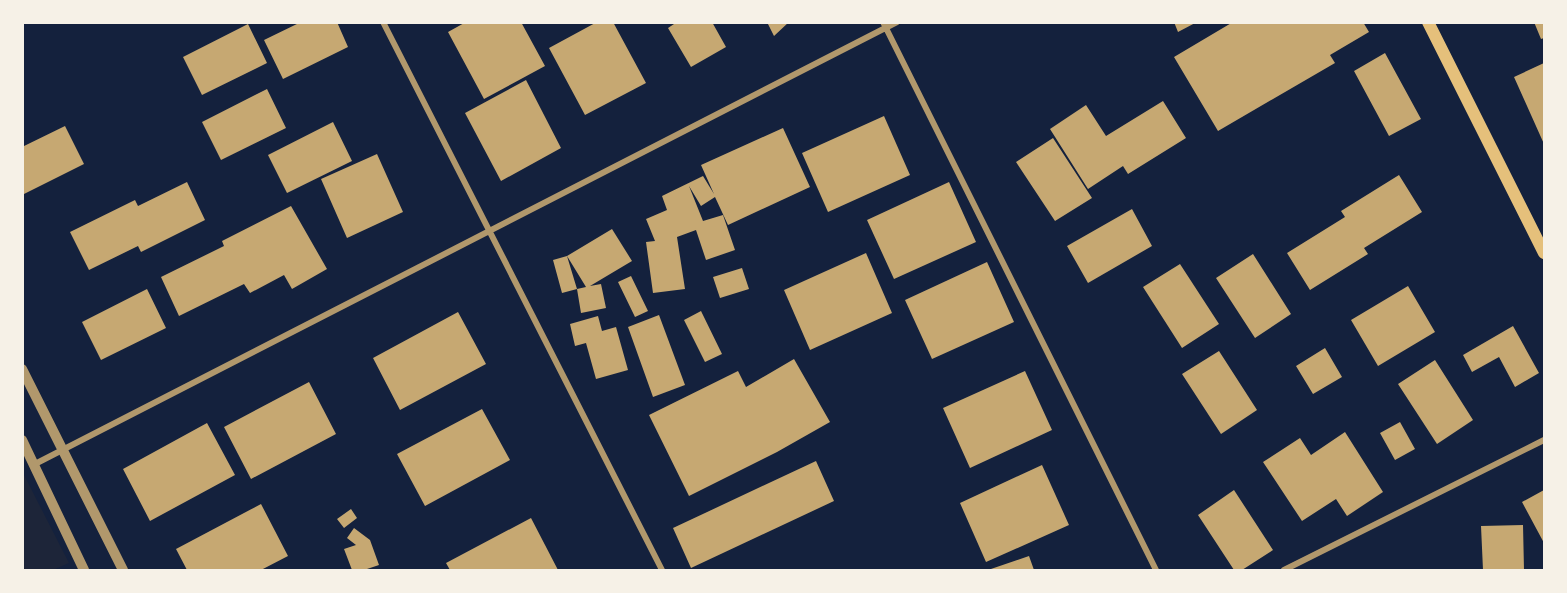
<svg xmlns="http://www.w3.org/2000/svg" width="1567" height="593" viewBox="0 0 1567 593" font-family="Georgia,serif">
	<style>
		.green { fill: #1d2539 }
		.building { fill: #c6a872 }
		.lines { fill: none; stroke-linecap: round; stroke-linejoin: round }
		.minor { stroke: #b1986c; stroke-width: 6 }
		.tertiary { stroke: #b1986c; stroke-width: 10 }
		.secondary { stroke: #e5c07b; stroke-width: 12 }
	</style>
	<rect width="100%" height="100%" fill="#14213d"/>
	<path class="green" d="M23 473 69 563 53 570H23Z"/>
	<path class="building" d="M301 22H337L348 47 283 79 264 40Z
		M466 22H521L545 66 484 99 448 32Z
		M597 22H613L646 83 585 115 549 48Z
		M677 22H712L726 47 691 67 668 28Z
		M767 22H789L774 36Z
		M1174 22H1197L1178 32Z
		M1233 22H1363L1369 32 1330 55 1335 63 1218 131 1174 57Z
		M1534 22H1544V38L1541 39Z
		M248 24 267 63 202 95 183 57Z
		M1385 53 1421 119 1389 136 1354 71Z
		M1544 63V144L1514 77Z
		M526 80 561 148 501 181 465 113Z
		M267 89 286 128 221 160 202 122Z
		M1163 101 1186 138 1128 174 1123 166 1088 189 1050 129 1086 105 1106 136Z
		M884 116 910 175 828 212 802 153Z
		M333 122 352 161 287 193 268 155Z
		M65 126 84 164 22 195V147Z
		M783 128 810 187 728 225 715 197 701 206 689 186 703 221 723 215 735 250 706 260 696 230 677 237 685 289 653 293 646 242 655 241 646 219 667 210 662 196 703 176 714 194 701 165Z
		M1053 138 1092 198 1055 221 1016 162Z
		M377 154 403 212 347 238 321 179Z
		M1399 175 1422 212 1364 248 1368 254 1310 290 1287 253 1345 217 1341 211Z
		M187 182 205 220 141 252 138 246 89 270 70 232 135 200 138 206Z
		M949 182 976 242 894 279 867 220Z
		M291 206 327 269 292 289 284 275 250 293 244 284 179 316 161 277 224 246 222 241Z
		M1132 209 1152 246 1088 283 1067 246Z
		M612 229 632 261 590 286 601 284 606 308 581 313 577 289 586 287 567 256Z
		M866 253 892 313 810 350 784 290Z
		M1253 254 1291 314 1255 338 1216 278Z
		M567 256 577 289 562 293 553 260Z
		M987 262 1014 322 932 359 905 300Z
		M1180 264 1219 324 1182 348 1143 287Z
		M742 268 749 289 720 298 713 277Z
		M631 276 648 311 635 317 618 282Z
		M1408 286 1435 332 1378 366 1351 320Z
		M147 289 166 328 101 360 82 322Z
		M701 311 722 354 705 362 684 320Z
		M458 312 486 364 400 410 373 358Z
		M659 315 685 385 653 397 628 327Z
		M598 316 602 331 616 327 628 370 596 379 586 343 575 346 570 324Z
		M1513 326 1539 373 1515 387 1499 357 1472 372 1463 355Z
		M1325 348 1342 377 1313 394 1296 366Z
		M1219 351 1257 410 1221 434 1182 374Z
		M794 359 830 422 777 452 689 496 649 415 738 371 746 387Z
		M1435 360 1473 420 1437 444 1398 384Z
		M1025 371 1052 430 970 468 943 408Z
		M309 382 336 434 251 479 224 427Z
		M482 409 510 460 425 506 397 454Z
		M1400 422 1415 449 1395 460 1380 433Z
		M207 423 235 475 150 521 123 469Z
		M1345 432 1383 492 1347 516 1336 499 1302 521 1263 462 1300 438 1311 455Z
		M816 461 834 501 691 568 673 528Z
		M1042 465 1069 525 986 562 960 503Z
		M1234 490 1273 550 1242 570H1234L1198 515Z
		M1544 490V543L1522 502Z
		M261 504 288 556 261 570H187L176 549Z
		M351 509 357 518 344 528 337 519Z
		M531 518 558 570H450L446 563Z
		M1523 525 1524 570H1483L1481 526Z
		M354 528 370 540 379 565 364 570H352L344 549 356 545 347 538Z
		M1029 556 1034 570H988Z"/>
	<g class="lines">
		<path class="minor" d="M383 22 662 570
			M883 22 1156 570
			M35 464 897 22
			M1284 570 1544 440"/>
		<path class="tertiary" d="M22 369 123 570
			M22 440 84 570"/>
		<path class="secondary" d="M1428 22 1544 253"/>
	</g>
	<rect width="1567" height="593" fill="none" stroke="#f6f1e7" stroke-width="48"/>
</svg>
